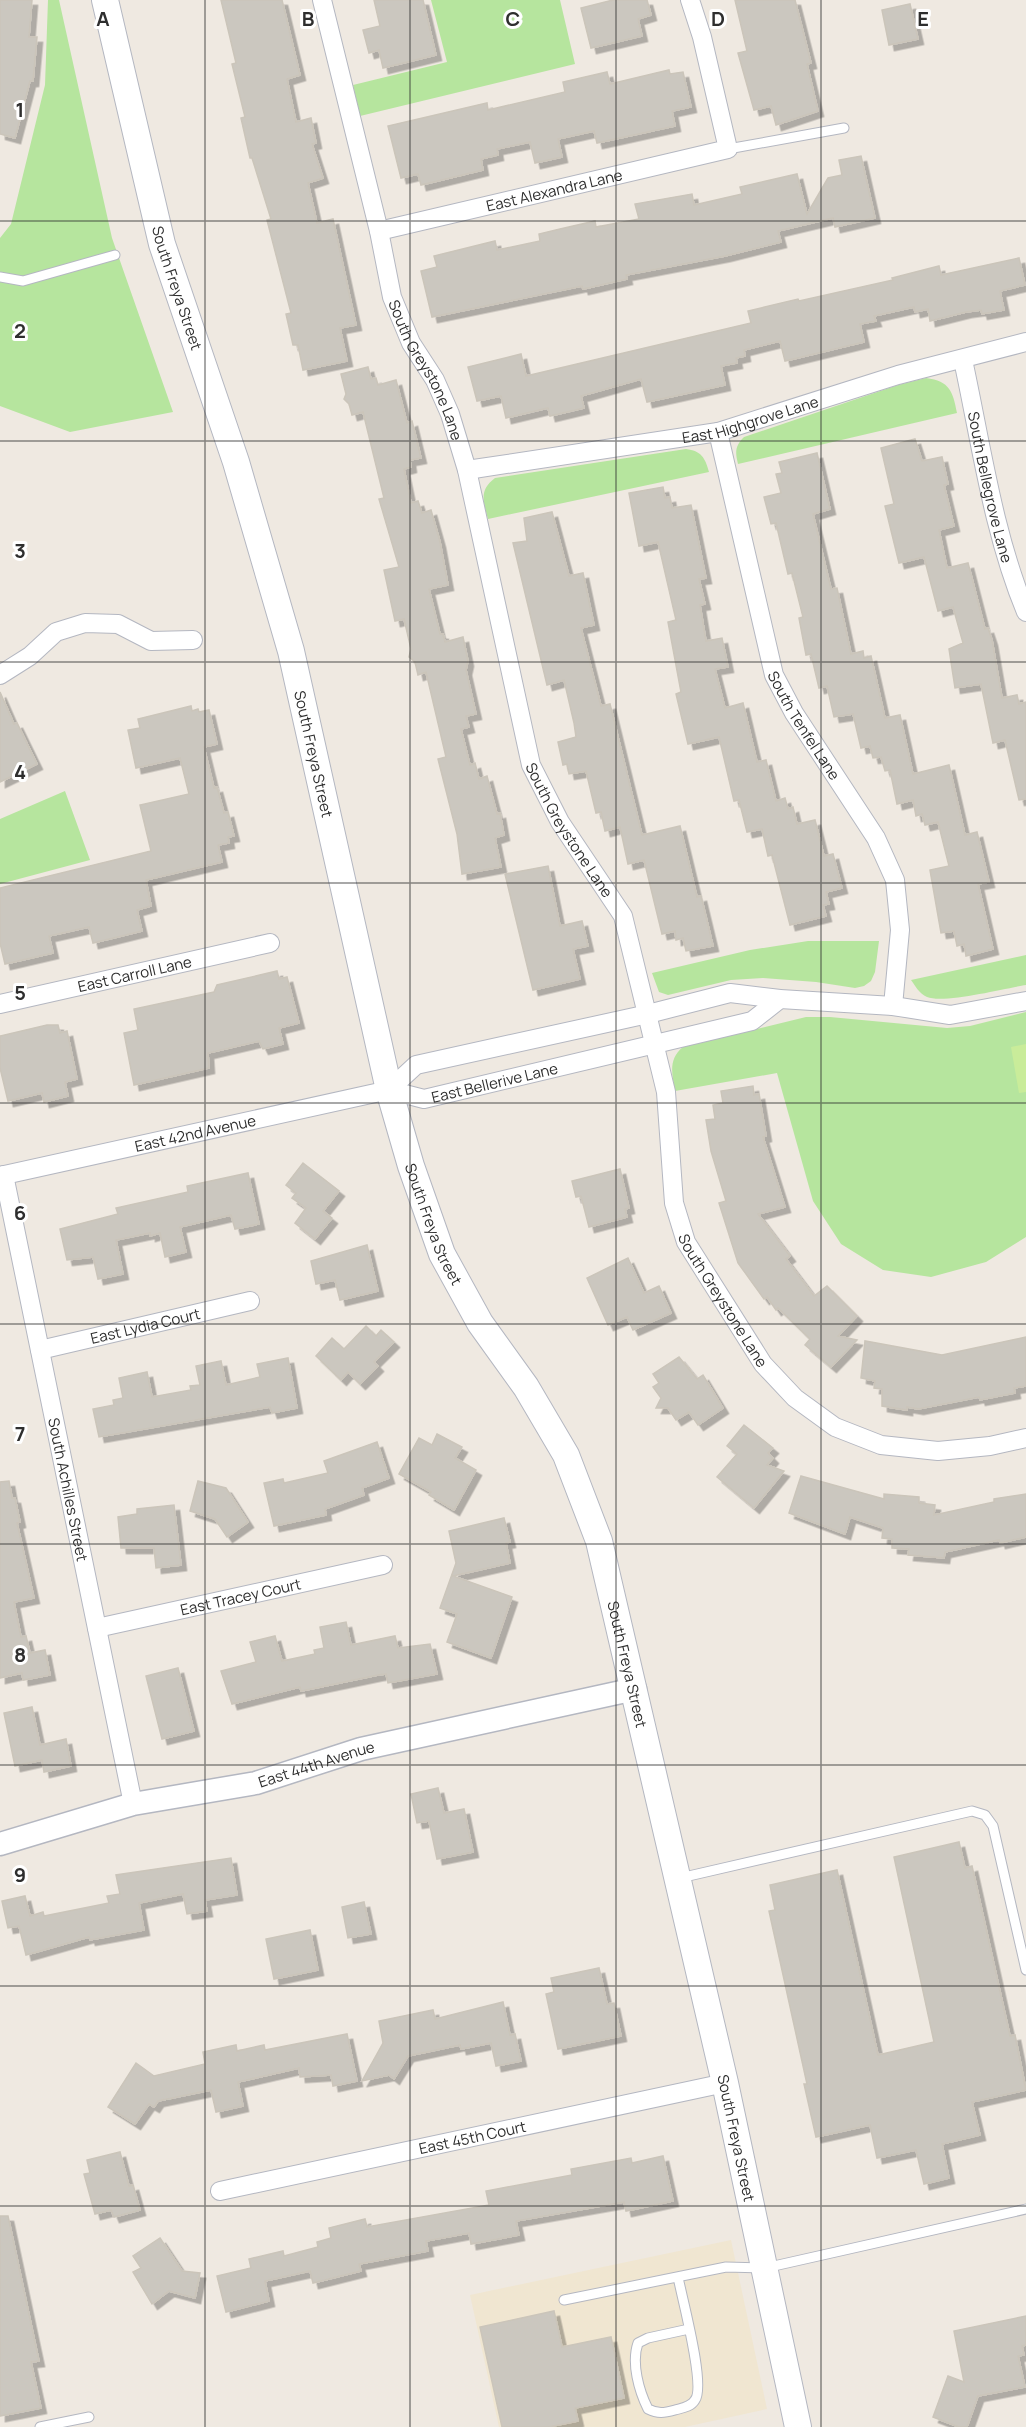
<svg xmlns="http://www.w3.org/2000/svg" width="1026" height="2427" viewBox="0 0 1026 2427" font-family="Manrope,sans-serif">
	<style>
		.education { fill: #f0e6d1 }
		.green { fill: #b6e59e }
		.pitch { fill: #c9ec9a }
		.building { fill: #cbc7bf; stroke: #cbc5ba; stroke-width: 1.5; filter: url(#shadow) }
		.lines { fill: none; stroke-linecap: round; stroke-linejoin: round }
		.service-casing { stroke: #b4b7c1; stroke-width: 11 }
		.minor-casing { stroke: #b4b7c1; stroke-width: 20 }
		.tertiary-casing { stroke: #b4b7c1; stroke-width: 25 }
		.secondary-casing { stroke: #b4b7c1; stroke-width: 28 }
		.service { stroke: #fff; stroke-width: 9 }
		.minor { stroke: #fff; stroke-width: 18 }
		.tertiary { stroke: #fff; stroke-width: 22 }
		.secondary { stroke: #fff; stroke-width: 26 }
		.grid { fill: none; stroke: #2e2e2e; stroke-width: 1.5; stroke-opacity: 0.55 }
		.labels { text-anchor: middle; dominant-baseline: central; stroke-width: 6; stroke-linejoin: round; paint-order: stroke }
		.street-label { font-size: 15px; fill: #2e2e2e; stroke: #fff }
		.grid-label { font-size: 20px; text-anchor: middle; font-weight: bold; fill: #2e2e2e; stroke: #fff; stroke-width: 6; stroke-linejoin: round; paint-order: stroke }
	</style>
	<defs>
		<filter id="shadow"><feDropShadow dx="5.5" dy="5.5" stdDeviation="0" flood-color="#0004"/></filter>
	</defs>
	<rect width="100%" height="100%" fill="#efe9e1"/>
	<path class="education" d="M731 2240 767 2409 685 2427H499L470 2295Z"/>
	<path class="green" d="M48 0H59L112 238 173 412 70 432 0 406V238L11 224 45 85Z
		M431 0H560L575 64 360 116 353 85 447 62Z
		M926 378C950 381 953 392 957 413L738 464C735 452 735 446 744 437L898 385Z
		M686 449C701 451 705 457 709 472L488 519C483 501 479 490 495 478Z
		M65 791 90 860 0 884V819Z
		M808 941H879L875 972 871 981 864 986 855 988 816 982 763 978 731 980 668 995 659 992 652 973 750 950Z
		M1026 955V985C1006 988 944 1004 927 997 919 993 916 987 911 980Z
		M1026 1012V1237L986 1262 931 1277 883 1270 841 1244 813 1201 777 1073 675 1091C672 1074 668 1059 683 1047L806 1017H830L947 1028 970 1026Z"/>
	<path class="pitch" d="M1026 1044V1092L1019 1093 1011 1047Z"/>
	<path class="building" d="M0 0H32L29 37H37L33 81H30L15 138 0 134Z
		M221 0H282L300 75 287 79 296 122 311 118 316 143 312 144 323 178 308 183 317 223 333 219 356 325 340 328 347 361 303 370 298 345H293L286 314 291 313 267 220 271 219 252 158H250L241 118 245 117 232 64 236 63Z
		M374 0H423L436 55 383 68 379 50 369 53 363 30 380 26Z
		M613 0H647L651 15 638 19 642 36 591 48 581 8Z
		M735 0H795L811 63 807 64 818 111 776 125 771 106 754 110 738 53 747 51Z
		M910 4 918 39 889 45 882 10Z
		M669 70 670 74 683 72 691 107 672 111 675 126 597 143 594 131 558 139 562 157 535 163 530 142 497 149 498 155 481 159 483 170 421 185 418 174 401 178 388 126 487 103 488 110 565 92 563 82 607 72 610 84Z
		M861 156 875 218 835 227 833 218 778 231 781 242 725 256 626 275 627 279 583 289 582 286 432 317 421 271 437 267 434 256 495 241 497 250 540 241 539 234 560 229 595 221 596 227 639 219 635 204 692 194 694 205 742 194 740 187 797 174 807 214 828 178 842 175 839 160Z
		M1019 258 1025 285 1000 291 1004 310 982 314 981 310 966 312 930 321 928 309 915 312 914 307 874 316 876 321 860 324 864 342 785 361 780 341 744 350 745 356 736 358 737 363 721 366 725 385 647 402 641 379 581 396 584 408 550 416 548 408 506 418 501 396 477 401 468 367 521 354 526 376 751 323 748 311 798 299 799 301 893 280 892 278 939 266 941 275Z
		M368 367 371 379 376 378 378 385 396 380 407 423 412 421 421 458 410 460 411 467 404 469 411 503 418 501 422 513 431 510 440 542 448 585 429 589 440 634H443L445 642 463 637 468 661 466 670 476 714 466 716 469 727 461 729 470 765 475 763 479 779 487 776 497 814 500 813 504 835 495 838 501 867 462 874 457 834 438 759 446 757 426 672 418 675 415 662 409 657 411 649 404 619 395 621 384 570 399 567 379 499 384 498 363 412 352 415 349 404 344 399 346 394 341 374Z
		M915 439 922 461 942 457 948 484 944 485 954 526 939 530 947 568 968 563 985 629 988 628 992 640 1002 698 1017 695 1019 704 1026 702V799L1019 800 1005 740 993 743 981 684 955 688 949 649 963 643 953 607 938 611 924 557 899 563 885 506 894 504 881 448Z
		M817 453 830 509 813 514 831 589 837 588 851 654 863 651 864 658 871 656 885 718 900 715 913 774 949 765 965 835 977 832 989 882 978 884 993 949 966 956 964 944 957 946 954 931 941 933 930 870 949 866 938 822 925 825 922 814 916 816 913 800 897 804 890 770 885 771 881 757 873 758 870 746 861 748 853 714 834 717 827 686 819 688 811 654 806 655 799 618 803 617 792 573 788 574 776 523 771 524 764 497 781 493 776 474 782 473 779 462Z
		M663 487 665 498 670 497 672 508 691 505 706 578 699 579 705 604 700 605 706 641 722 638 728 667 715 669 725 708 743 703 757 762 766 760 776 801 785 798 788 809 793 807 797 824 815 820 824 856 833 854 842 888 826 892 829 904 823 905 826 916 790 925 772 855 768 856 762 829 747 832 739 800 734 801 719 737 688 744 676 694 681 692 668 622 676 620 658 542 639 546 629 493Z
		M552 512 569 576 583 573 594 625 581 628 601 706 610 704 642 835 680 826 697 897 701 896 713 946 686 951 683 938 676 940 675 931 662 934 644 860 628 864 620 827 605 831 601 812 596 813 586 771 569 774 567 764 563 765 558 742 576 737 574 723 564 680 547 685 513 543 527 541 524 518Z
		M0 692 14 724 17 723 37 764 0 782Z
		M191 706 192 711 198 709 199 712 209 710 217 744 204 747 214 788 217 787 224 813 228 812 234 836 228 837 229 843 218 845 222 862 146 880 151 906 137 910 142 931 93 943 89 927 49 936 53 953 5 964 0 943V888L151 851 140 805 189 794 180 758 136 768 128 730 140 728 138 719Z
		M548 866 560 926 582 921 588 946 573 949 580 979 533 990 505 874Z
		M277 971 279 979 287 977 299 1023 279 1028 283 1044 263 1049 259 1041 208 1053 209 1068 134 1085 124 1033 138 1030 134 1009 214 992 217 985Z
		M47 1025H58L60 1033 67 1031 77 1079 65 1082 68 1096 44 1102 42 1093 8 1101 0 1068V1036Z
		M753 1086 754 1095 759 1094 766 1136 763 1137 785 1207 758 1214 790 1256 786 1259 814 1296 827 1286 857 1316 838 1336 857 1340 831 1367 805 1345 810 1339 778 1308 776 1310 767 1297 764 1299 738 1263 719 1203 726 1201 711 1151 706 1120 715 1119 713 1105 723 1103 721 1091Z
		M303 1163 339 1191 323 1211 332 1218 315 1239 295 1223 306 1208 292 1198 296 1193 286 1185Z
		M620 1169 629 1208 625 1209 627 1217 589 1227 581 1196 576 1197 572 1181Z
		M248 1173 259 1224 235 1229 231 1215 180 1227 186 1252 165 1257 160 1233 150 1236V1233L116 1240 123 1274 98 1279 93 1257 67 1260 60 1229 118 1214 116 1208 188 1192 187 1186Z
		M367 1245 378 1291 340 1300 335 1280 316 1284 311 1261Z
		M628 1258 644 1293 659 1286 671 1313 633 1330 627 1317 608 1325 587 1278Z
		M366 1326 376 1336 381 1330 394 1342 374 1362 378 1366 360 1384 348 1372 341 1380 316 1356 332 1338 344 1349Z
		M1026 1337V1386L1014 1388 1015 1393 980 1400 979 1397 918 1409 907 1407V1410L882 1406V1389L874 1388 875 1381 861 1378 865 1341 942 1355Z
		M679 1357 697 1379 703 1375 723 1408 698 1425 689 1412 676 1420 668 1408H656L661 1398 653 1387 659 1383 653 1374Z
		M288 1358 297 1408 272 1413 270 1407 99 1437 93 1409 114 1405 113 1400 123 1398 119 1378 147 1372 152 1397 191 1390 190 1386 200 1385 196 1366 221 1361 226 1385 260 1377 257 1364Z
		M744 1425 773 1448 768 1453 773 1458 767 1465 784 1471 754 1508 717 1477 737 1454 727 1446Z
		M437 1434 462 1447 455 1458 476 1470 454 1510 429 1495 431 1492 399 1474 419 1438 432 1445Z
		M377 1442 389 1478 362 1488 364 1495 325 1509 326 1515 274 1526 264 1483 283 1479 284 1483 328 1473 324 1461Z
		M801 1476 884 1499V1494L919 1497V1503L935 1505 934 1515 994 1502V1499L1026 1494V1537L1000 1543 999 1540 945 1552 944 1558 908 1555 909 1549 892 1548V1539L882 1538 883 1528 850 1517 845 1534 789 1513Z
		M9 1481 12 1498H15L20 1522 17 1523 34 1598 14 1602 21 1637 26 1636 30 1653 45 1650 50 1675 23 1680 22 1673 0 1678V1482Z
		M198 1481 226 1488 248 1522 227 1537 215 1519 190 1511Z
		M174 1505 181 1565 156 1568 154 1548H121L118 1517 137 1514V1509Z
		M504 1518 510 1542 506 1543 510 1563 453 1576 512 1597 491 1658 447 1642 457 1614 440 1608 456 1563 449 1531Z
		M346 1622 351 1645 395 1636 398 1648 430 1644 437 1674 388 1683 386 1674 378 1675 301 1691 300 1687 232 1704 221 1671 256 1662 250 1642 275 1636 282 1661 315 1654 314 1650 324 1648 320 1627Z
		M178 1668 194 1731 162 1739 146 1676Z
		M32 1707 40 1745 66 1739 71 1766 44 1772 42 1760 15 1766 4 1713Z
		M438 1788 444 1813 464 1809 473 1852 437 1859 429 1821 417 1823 411 1794Z
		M959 1842 965 1868 972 1866 1010 2036 1015 2035 1026 2090 972 2102 980 2135 942 2144 949 2178 924 2184 916 2150 877 2158 870 2125 816 2137 804 2084H807L769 1911 775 1910 770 1885 837 1870 878 2055 934 2042 894 1857Z
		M231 1858 237 1895 205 1900 207 1911 187 1914 183 1894 139 1903 144 1930 90 1940 89 1937 26 1955 19 1926 8 1928 2 1901 25 1896 30 1916 43 1912 44 1916 109 1903 107 1896 120 1894 116 1875Z
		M364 1902 371 1934 348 1938 342 1907Z
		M310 1930 318 1970 274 1979 266 1939Z
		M599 1968 607 2004 614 2003 621 2036 558 2049 546 1994 554 1992 551 1978Z
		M503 2002 510 2035 515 2034 521 2061 496 2066 491 2043 461 2049 460 2045 408 2056 394 2079 389 2075 362 2081 383 2043 379 2021 433 2010 435 2019Z
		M347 2034 357 2081 333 2086 331 2075 300 2077 299 2068 238 2082 243 2106 216 2112 211 2090 158 2101 154 2107 149 2104 135 2124 108 2107 136 2063 154 2076 205 2064 203 2052 236 2045 237 2051 264 2045 265 2050Z
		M120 2152 129 2186 133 2185 140 2210 114 2217 111 2210 95 2214 84 2174 90 2173 87 2160Z
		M663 2156 673 2201 626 2211 624 2202 516 2221 519 2235 471 2244 469 2233 426 2241 428 2251 359 2264 361 2271 313 2283 310 2271 265 2281 269 2301 226 2312 217 2276 251 2268 249 2259 283 2251 284 2256 318 2247 317 2242 331 2238 329 2228 365 2219 367 2227 489 2205 486 2191 572 2175 571 2169 631 2158 632 2163Z
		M0 2216H8L39 2361 31 2362 41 2408 0 2416Z
		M160 2238 182 2271 200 2273 195 2298 169 2291 152 2304 133 2272 141 2268 133 2256Z
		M554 2311 562 2347 611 2337 624 2398 575 2408 578 2421 548 2427H502L480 2327Z
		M1026 2316V2345L1022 2346 1024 2355 1018 2356 1025 2387 978 2396 967 2427H959L933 2417 948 2376 964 2382 954 2331Z"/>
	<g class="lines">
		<defs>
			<path id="service" d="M728 149 844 128
				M0 277 23 281 115 255
				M680 1878 972 1811 985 1815 993 1826 1026 1970
				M678 2277C682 2298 706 2386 695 2400 691 2407 682 2408 675 2410 664 2413 658 2414 648 2409 639 2391 631 2363 638 2343L648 2338 689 2329
				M564 2300 726 2267 765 2268 1026 2209
				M40 2427 89 2417"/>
			<g id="minor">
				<path id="s1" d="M322 0 379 231 392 297 411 343 435 380 450 414 467 470 531 765 560 822 623 916 666 1092 674 1203 686 1242 763 1364 795 1398 835 1427 881 1445 938 1451 990 1446 1026 1438"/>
				<path id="s2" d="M379 231 728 149 702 37 690 0"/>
				<path id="s3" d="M963 360C981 443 993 533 1026 612"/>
				<path id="s4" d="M718 432 774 675 794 713 876 838 895 880 900 930 893 1006"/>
				<path id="s5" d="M467 470 718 432 898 375 1026 342"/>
				<path d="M0 675 30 656 56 632 85 623 118 624 151 641 193 640"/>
				<path id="s6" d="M0 1004 270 943"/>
				<path d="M389 1090 416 1065 648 1014 730 993 780 999 893 1006 950 1015 1026 1001"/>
				<path id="s7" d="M4 1175 133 1804"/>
				<path id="s8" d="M0 1176 389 1090 424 1099 752 1021 780 999"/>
				<path id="s9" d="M40 1350 250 1301"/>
				<path id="s10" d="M97 1628 383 1565"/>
				<path id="s11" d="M220 2191 725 2083"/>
			</g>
			<g id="tertiary">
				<path id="s12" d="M0 1844 133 1804 256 1783 361 1749 635 1689"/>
			</g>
			<g id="secondary">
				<path id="s13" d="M105 0 162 244 236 462 291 651 389 1090 411 1166 442 1254 480 1323 526 1387 566 1455 599 1541 725 2083 798 2427"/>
			</g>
		</defs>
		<use href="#service" class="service-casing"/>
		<use href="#minor" class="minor-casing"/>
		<use href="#tertiary" class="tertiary-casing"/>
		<use href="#secondary" class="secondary-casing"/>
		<use href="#service" class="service"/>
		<use href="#minor" class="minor"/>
		<use href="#tertiary" class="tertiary"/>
		<use href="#secondary" class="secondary"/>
	</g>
	<path class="grid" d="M205 0V2427M410 0V2427M616 0V2427M821 0V2427M0 221H1026M0 441H1026M0 662H1026M0 883H1026M0 1103H1026M0 1324H1026M0 1544H1026M0 1765H1026M0 1986H1026M0 2206H1026"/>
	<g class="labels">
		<g class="street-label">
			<text stroke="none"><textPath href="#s2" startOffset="180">East Alexandra Lane</textPath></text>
			<text stroke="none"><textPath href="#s13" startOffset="297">South Freya Street</textPath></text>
			<text stroke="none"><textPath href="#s1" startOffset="386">South Greystone Lane</textPath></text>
			<text stroke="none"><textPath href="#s5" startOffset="288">East Highgrove Lane</textPath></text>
			<text stroke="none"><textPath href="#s3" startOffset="130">South Bellegrove Lane</textPath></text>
			<text stroke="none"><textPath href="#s4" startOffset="308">South Tenfel Lane</textPath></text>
			<text stroke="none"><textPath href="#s13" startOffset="783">South Freya Street</textPath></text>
			<text stroke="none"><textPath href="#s1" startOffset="872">South Greystone Lane</textPath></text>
			<text stroke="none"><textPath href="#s6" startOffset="138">East Carroll Lane</textPath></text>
			<text stroke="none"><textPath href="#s8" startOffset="507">East Bellerive Lane</textPath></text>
			<text stroke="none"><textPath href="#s8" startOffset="200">East 42nd Avenue</textPath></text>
			<text stroke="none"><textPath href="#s13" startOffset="1269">South Freya Street</textPath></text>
			<text stroke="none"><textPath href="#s1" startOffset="1376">South Greystone Lane</textPath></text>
			<text stroke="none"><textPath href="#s9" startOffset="108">East Lydia Court</textPath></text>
			<text stroke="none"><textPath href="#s7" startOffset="321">South Achilles Street</textPath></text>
			<text stroke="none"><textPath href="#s10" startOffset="147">East Tracey Court</textPath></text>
			<text stroke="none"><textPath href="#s13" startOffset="1755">South Freya Street</textPath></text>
			<text stroke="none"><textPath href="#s12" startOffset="327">East 44th Avenue</textPath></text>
			<text stroke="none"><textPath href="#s11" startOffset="258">East 45th Court</textPath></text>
			<text stroke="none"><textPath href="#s13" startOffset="2241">South Freya Street</textPath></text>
		</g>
	</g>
	<g class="grid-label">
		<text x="103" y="26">A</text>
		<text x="308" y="26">B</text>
		<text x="513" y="26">C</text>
		<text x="718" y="26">D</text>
		<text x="923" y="26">E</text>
		<text x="20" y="117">1</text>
		<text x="20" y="338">2</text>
		<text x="20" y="558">3</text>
		<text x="20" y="779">4</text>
		<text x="20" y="1000">5</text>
		<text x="20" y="1220">6</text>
		<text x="20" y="1441">7</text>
		<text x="20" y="1662">8</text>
		<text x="20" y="1882">9</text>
	</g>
</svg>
